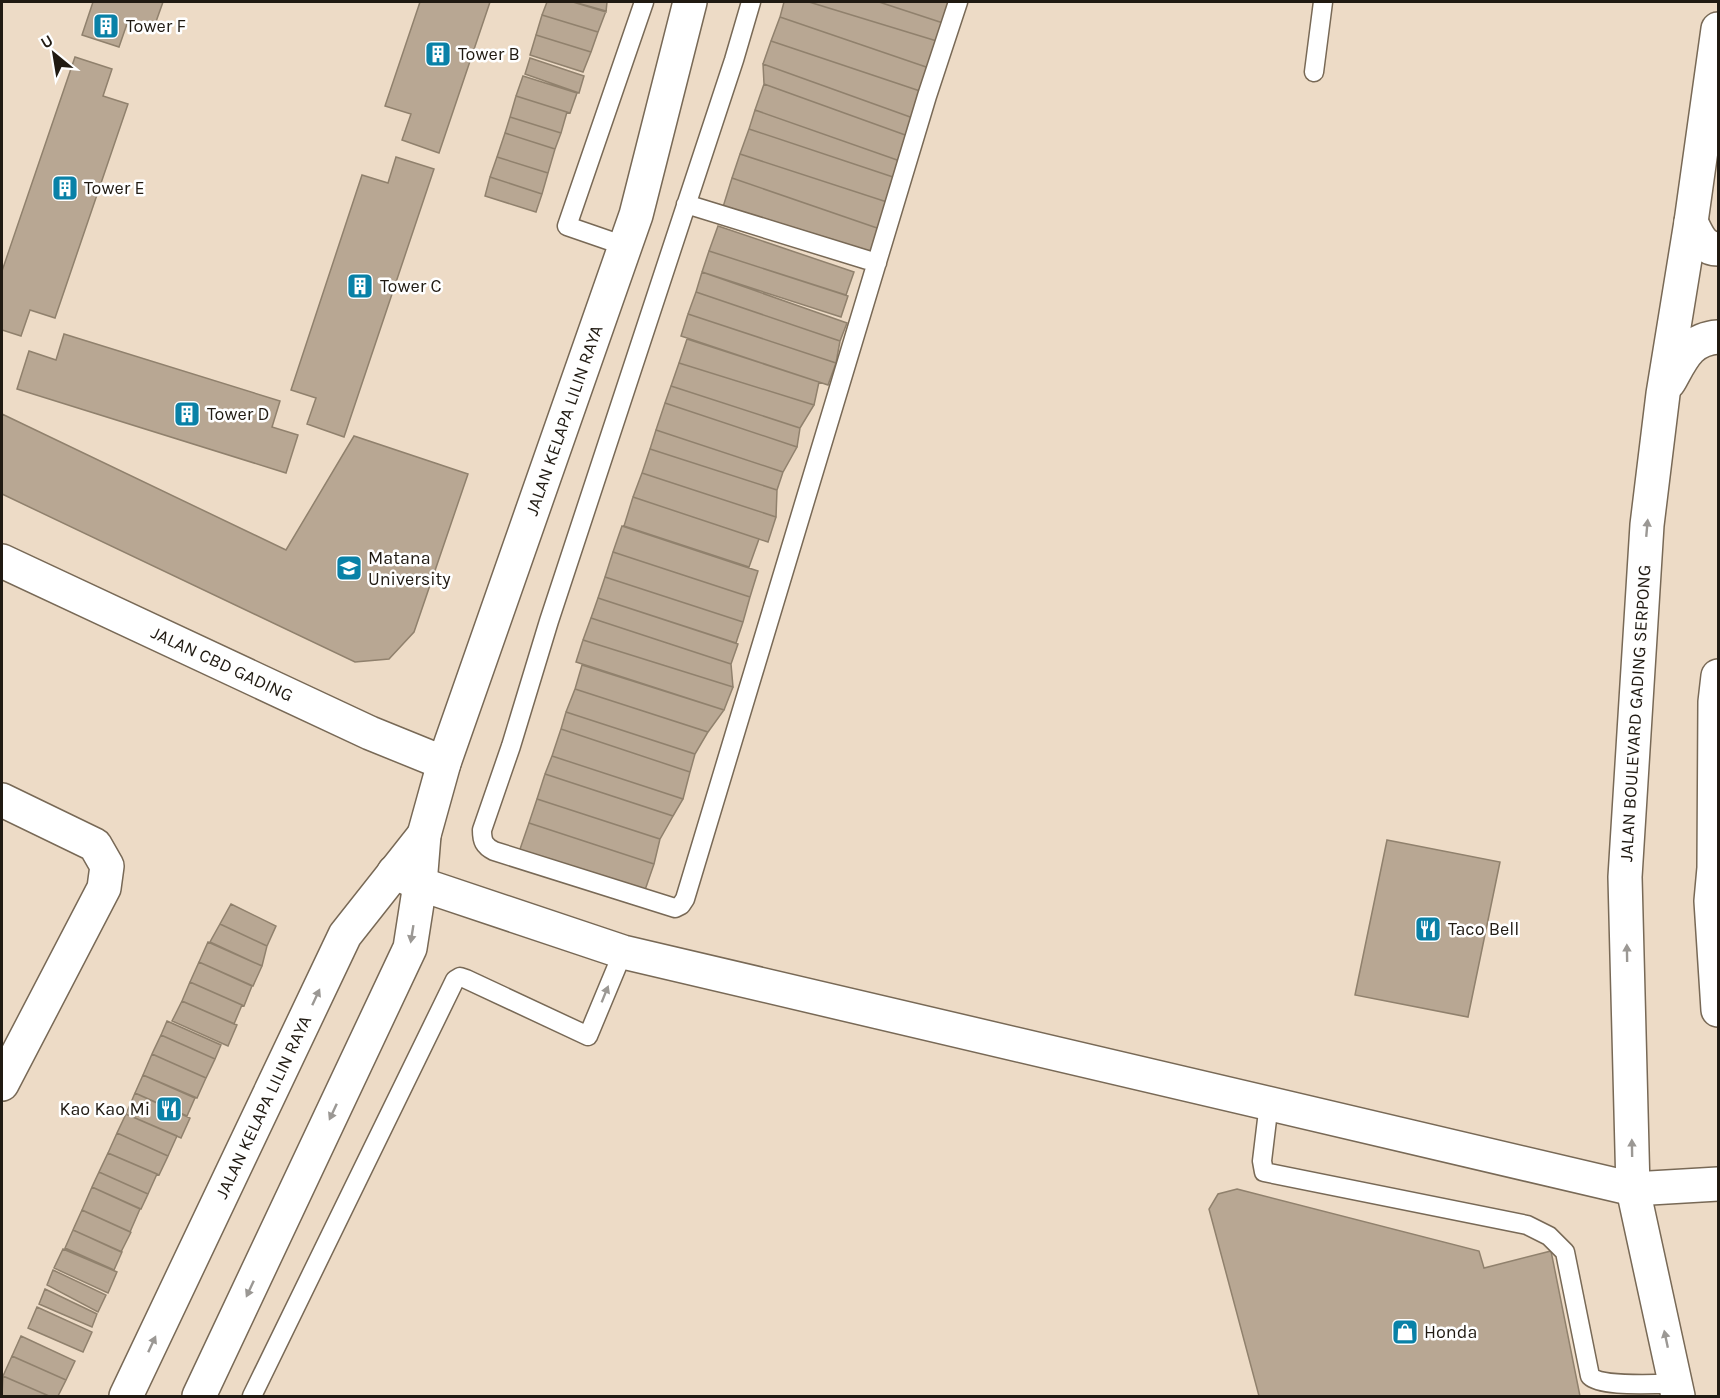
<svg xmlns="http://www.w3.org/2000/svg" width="1720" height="1398" viewBox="0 0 1720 1398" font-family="Karla,sans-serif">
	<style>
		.building { fill: #b8a793; stroke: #90816d; stroke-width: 1.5 }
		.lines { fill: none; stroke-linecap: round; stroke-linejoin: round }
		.service-casing { stroke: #786956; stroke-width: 21 }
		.minor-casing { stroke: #786956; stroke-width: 36 }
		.tertiary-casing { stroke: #786956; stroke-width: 36 }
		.primary-casing { stroke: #786956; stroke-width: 36 }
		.service { stroke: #fff; stroke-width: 18 }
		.minor { stroke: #fff; stroke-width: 33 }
		.tertiary { stroke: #fff; stroke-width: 33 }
		.primary { stroke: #fff; stroke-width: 33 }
		.oneway { fill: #9b9894 }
		.labels { text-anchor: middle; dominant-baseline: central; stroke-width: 5; stroke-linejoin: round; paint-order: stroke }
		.poi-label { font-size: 18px; fill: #201a12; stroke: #fff; text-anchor: start }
		.street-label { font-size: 18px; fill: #201a12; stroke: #fff }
	</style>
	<rect width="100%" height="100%" fill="#eddbc6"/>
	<path class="building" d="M93 2H163L153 30 128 21 119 47 82 35Z
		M420 2H490L439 153 402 140 411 114 385 106Z
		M547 2H574L606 11 598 32 542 15Z
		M573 2H607L606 12Z
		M784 2H809L940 42 932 69 780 17Z
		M809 2H879L943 23 940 42Z
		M879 2H950L943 23Z
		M542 15 598 32 591 52 536 35Z
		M780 17 932 69 923 92 771 41Z
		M536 35 591 52 583 72 530 55Z
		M771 41 923 92 913 118 763 64Z
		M75 57 112 69 103 96 128 104 55 318 30 310 21 336 2 330V271Z
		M530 58 584 76 579 93 525 74Z
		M763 64 913 118 908 136 764 84Z
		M523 76 577 93 570 113 516 96Z
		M764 84 908 136 900 161 755 110Z
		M516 96 567 112 561 133 510 117Z
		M755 110 900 161 896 178 749 129Z
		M510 117 561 133 555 149 505 133Z
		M749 129 896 178 890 203 740 154Z
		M505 133 555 149 548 173 497 157Z
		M740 154 890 203 880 229 732 178Z
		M396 157 434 169 344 437 307 424 316 398 291 390 362 175 388 183Z
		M497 157 548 173 542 194 490 177Z
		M490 177 542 194 536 212 485 196Z
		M732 178 880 229 869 257 723 207Z
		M718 226 854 272 846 295 709 251Z
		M709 251 848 296 841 317 702 272Z
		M702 272 847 323 840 341 696 292Z
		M696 292 840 341 836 363 688 314Z
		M688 314 836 363 828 385 681 336Z
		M64 334 280 401 272 427 298 435 286 473 17 389 29 351 56 360Z
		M687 339 819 382 814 405 679 363Z
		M679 363 814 405 800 428 671 386Z
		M671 386 800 428 797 447 665 403Z
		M665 403 797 447 783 472 656 430Z
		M2 414 286 550 354 436 468 474 414 632 389 659 355 662 2 494Z
		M656 430 783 472 777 490 650 449Z
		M650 449 777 490 776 517 642 473Z
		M642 473 776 517 768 542 633 497Z
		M633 497 759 539 749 567 624 526Z
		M622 526 758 571 750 597 613 552Z
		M613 552 750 597 743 622 605 577Z
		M605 577 743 622 736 643 598 598Z
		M598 598 738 644 731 664 591 618Z
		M591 618 731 664 733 687 583 640Z
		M583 640 733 687 724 710 576 662Z
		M582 665 724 710 708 732 575 689Z
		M575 689 708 732 695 754 566 712Z
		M566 712 695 754 690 772 561 729Z
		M561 729 690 772 683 799 552 756Z
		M552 756 683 799 673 816 545 774Z
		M545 774 673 816 660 839 537 799Z
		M537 799 660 839 654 864 529 823Z
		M529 823 654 864 644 893 519 852Z
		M1387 840 1500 862 1468 1017 1355 995Z
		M231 904 276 926 267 946 220 924Z
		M220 924 267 946 262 966 210 942Z
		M208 942 262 966 253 986 199 962Z
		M199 962 252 986 244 1006 190 982Z
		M190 982 242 1005 234 1024 182 1001Z
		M182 1001 237 1025 228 1046 172 1021Z
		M167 1021 221 1045 215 1059 161 1035Z
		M161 1035 215 1059 206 1078 152 1054Z
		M152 1054 206 1078 197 1098 143 1075Z
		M143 1075 195 1098 187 1116 135 1093Z
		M135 1093 190 1118 181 1138 126 1114Z
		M126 1114 177 1136 168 1156 117 1133Z
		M117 1133 168 1156 159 1175 108 1153Z
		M108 1153 157 1174 148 1194 99 1172Z
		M99 1172 148 1194 141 1209 92 1187Z
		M92 1187 140 1209 130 1232 82 1210Z
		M1237 1189 1479 1251 1484 1268 1551 1251 1580 1396H1259L1209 1209 1218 1194Z
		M82 1210 131 1232 121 1252 73 1230Z
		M73 1230 122 1252 114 1270 65 1248Z
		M63 1249 117 1272 108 1293 54 1268Z
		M53 1270 106 1295 98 1312 47 1285Z
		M45 1289 97 1314 92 1327 39 1304Z
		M37 1307 92 1332 83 1352 28 1328Z
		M21 1336 75 1361 66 1380 12 1356Z
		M12 1356 66 1380 58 1396H49L3 1376Z
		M3 1376 49 1396H2Z"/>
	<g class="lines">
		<defs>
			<path id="service" d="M751 2 734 60 549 621 511 746 482 830C482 841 484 846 494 851L675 908 681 905 685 899 927 96 958 2
				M1314 72 1323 2
				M686 204 877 263
				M625 246 567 226 644 2
				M1269 1103 1262 1161 1264 1172 1527 1225 1549 1236 1565 1252 1590 1376C1602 1388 1657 1383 1675 1384
				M252 1396 455 980 460 977 466 979 588 1036 623 952"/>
			<g id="minor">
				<path id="s1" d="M2 561 370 733 444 763"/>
				<path d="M2 800 95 845 107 866 104 888 2 1084"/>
				<path d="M394 872 420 884 623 952 1633 1189"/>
			</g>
			<g id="tertiary">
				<path id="s2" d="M126 1396 345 935 424 835"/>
				<path id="s3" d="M199 1396 410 948 420 884 424 835 444 763 636 215 690 2"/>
			</g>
			<g id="primary">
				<path d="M1691 222C1697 234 1702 249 1718 249"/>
				<path d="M1669 382C1682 359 1689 339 1718 337"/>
				<path d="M1718 676 1715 702 1714 868 1711 901 1718 1010"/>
				<path d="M1633 1189 1718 1184"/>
				<path id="s4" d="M1678 1396 1633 1189 1625 877 1647 525 1663 394 1691 222 1718 29"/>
			</g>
		</defs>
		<use href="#service" class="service-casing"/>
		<use href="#minor" class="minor-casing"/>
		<use href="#tertiary" class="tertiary-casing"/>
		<use href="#primary" class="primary-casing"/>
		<use href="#service" class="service"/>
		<use href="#minor" class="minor"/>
		<use href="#tertiary" class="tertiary"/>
		<use href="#primary" class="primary"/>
	</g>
	<defs><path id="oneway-solid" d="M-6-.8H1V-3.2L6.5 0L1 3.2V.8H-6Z" transform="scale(1.5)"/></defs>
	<g class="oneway">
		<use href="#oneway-solid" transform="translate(1647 528) rotate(-85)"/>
		<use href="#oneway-solid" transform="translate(412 934) rotate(99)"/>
		<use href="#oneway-solid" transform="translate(1627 953) rotate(-91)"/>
		<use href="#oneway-solid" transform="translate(605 994) rotate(-68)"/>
		<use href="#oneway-solid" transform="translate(316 997) rotate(-65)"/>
		<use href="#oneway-solid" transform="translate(333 1112) rotate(115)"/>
		<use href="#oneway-solid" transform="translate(1632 1148) rotate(-91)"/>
		<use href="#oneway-solid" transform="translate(250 1289) rotate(115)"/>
		<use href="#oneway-solid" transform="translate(1666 1339) rotate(-102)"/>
		<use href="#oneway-solid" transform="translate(152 1344) rotate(-65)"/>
	</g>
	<defs>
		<symbol id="building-square" viewBox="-11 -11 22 22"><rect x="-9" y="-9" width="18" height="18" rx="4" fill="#0981a7" stroke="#fff"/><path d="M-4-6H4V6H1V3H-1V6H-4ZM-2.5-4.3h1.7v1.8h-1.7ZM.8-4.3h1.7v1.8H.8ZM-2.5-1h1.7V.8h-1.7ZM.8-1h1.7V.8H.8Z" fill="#fff"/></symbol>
		<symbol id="university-square" viewBox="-11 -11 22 22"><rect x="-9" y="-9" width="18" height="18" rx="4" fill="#0981a7" stroke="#fff"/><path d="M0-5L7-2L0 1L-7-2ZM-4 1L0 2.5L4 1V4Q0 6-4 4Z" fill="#fff"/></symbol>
		<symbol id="restaurant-square" viewBox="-11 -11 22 22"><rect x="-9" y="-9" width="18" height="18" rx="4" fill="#0981a7" stroke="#fff"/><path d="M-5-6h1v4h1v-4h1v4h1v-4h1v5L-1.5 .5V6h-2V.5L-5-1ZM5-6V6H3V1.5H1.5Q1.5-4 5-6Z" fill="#fff"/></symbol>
		<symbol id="shop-square" viewBox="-11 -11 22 22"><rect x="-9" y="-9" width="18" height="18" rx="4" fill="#0981a7" stroke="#fff"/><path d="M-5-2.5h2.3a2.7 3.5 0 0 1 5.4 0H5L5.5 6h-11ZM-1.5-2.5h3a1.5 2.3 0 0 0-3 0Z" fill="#fff"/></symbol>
	</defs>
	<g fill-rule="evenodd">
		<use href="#building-square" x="91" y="11" width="30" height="30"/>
		<use href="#building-square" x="423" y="39" width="30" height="30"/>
		<use href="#building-square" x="50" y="173" width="30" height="30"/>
		<use href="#building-square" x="345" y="271" width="30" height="30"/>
		<use href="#building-square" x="172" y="399" width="30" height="30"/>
		<use href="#university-square" x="334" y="553" width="30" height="30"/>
		<use href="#restaurant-square" x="1413" y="914" width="30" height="30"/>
		<use href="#restaurant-square" x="154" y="1094" width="30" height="30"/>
		<use href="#shop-square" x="1390" y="1317" width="30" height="30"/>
	</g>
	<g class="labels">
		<g class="poi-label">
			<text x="126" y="26">Tower F</text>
			<text x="458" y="54">Tower B</text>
			<text x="84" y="188">Tower E</text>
			<text x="380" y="286">Tower C</text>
			<text x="207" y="414">Tower D</text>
			<text x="368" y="558">Matana<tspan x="368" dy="21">University</tspan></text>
			<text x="1448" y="929">Taco Bell</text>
			<text x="150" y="1109" text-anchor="end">Kao Kao Mi</text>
			<text x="1424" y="1332">Honda</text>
		</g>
		<g class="street-label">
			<text stroke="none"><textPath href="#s3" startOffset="1047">JALAN KELAPA LILIN RAYA</textPath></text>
			<text stroke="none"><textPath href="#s1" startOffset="243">JALAN CBD GADING</textPath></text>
			<text stroke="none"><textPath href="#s4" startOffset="688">JALAN BOULEVARD GADING SERPONG</textPath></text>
			<text stroke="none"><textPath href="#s2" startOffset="320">JALAN KELAPA LILIN RAYA</textPath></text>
		</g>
	</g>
	<rect width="1720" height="1398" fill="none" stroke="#201a12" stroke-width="6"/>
	<g transform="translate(54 54) rotate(330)" stroke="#ffffff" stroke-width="4.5" paint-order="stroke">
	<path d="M0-4.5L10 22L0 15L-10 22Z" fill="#201a12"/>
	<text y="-9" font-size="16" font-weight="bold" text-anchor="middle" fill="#201a12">U</text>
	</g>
</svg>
